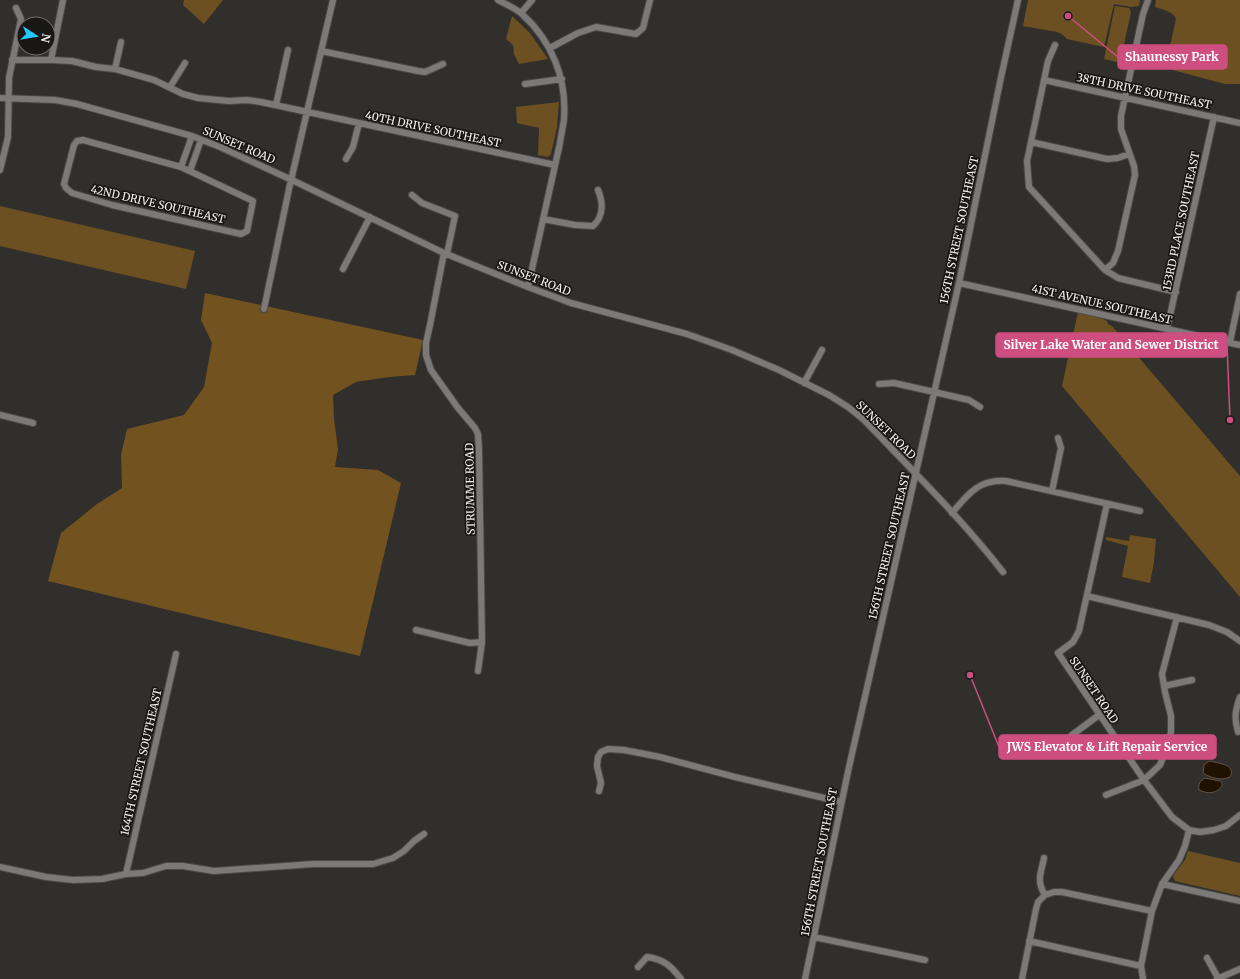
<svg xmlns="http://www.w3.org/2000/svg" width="1240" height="979" viewBox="0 0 1240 979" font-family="Merriweather,serif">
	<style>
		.green { fill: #6d5021 }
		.forest { fill: #72521f }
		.water { fill: #211100; stroke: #605448 }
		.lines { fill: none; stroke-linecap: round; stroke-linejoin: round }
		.minor-casing { stroke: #4c4a47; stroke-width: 8 }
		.minor { stroke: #7b7a78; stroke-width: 6 }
		.labels { text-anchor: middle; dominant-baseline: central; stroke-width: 3.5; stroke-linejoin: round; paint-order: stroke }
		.street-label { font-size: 11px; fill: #f3f2f0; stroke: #181716 }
		.leader { fill: none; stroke: #ce4e80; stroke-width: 1.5 }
		.callout-dot { fill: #ce4e80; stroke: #181716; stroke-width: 1.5 }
		.callout { fill: #ce4e80; stroke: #ce4e80; stroke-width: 1.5 }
		.callout-label { font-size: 12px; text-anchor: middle; font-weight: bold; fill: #fff }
	</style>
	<rect width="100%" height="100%" fill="#312f2c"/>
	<path class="green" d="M184 0H223L204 24 183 5Z
		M1028 0H1140L1139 6 1131 7 1114 4 1104 47 1067 39 1062 34 1057 32 1023 26Z
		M1156 0H1240V84H1225L1165 68 1176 19C1173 11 1163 10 1155 7Z
		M1115 6 1129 8 1131 12 1121 58 1116 62 1104 59Z
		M512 16 530 33 548 59 519 64 514 54 513 45 506 39Z
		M559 102 557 127 551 154 548 157 538 155 539 128 517 123 516 107Z
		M0 206 195 251 186 289 0 246Z
		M1078 312 1097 316 1107 321 1108 324 1112 326 1240 476V597L1062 386Z
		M1130 535 1156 539 1154 562 1150 583 1122 577 1128 546 1106 540V537L1129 541Z
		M1188 851 1240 863V896L1175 881 1173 877 1174 874 1185 860Z"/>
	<path class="forest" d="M205 293 423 340 415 375 389 377 356 382 333 395 334 419 338 449 335 467 378 470 401 483 360 656 48 581 61 533 97 504 122 488 121 455 127 429 184 415 204 387 212 343 201 320Z"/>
	<path class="water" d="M1209 761C1217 763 1237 764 1230 777 1222 781 1210 778 1203 773L1204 765Z
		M1205 778 1220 781 1222 782V786C1217 794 1207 794 1199 790 1198 784 1200 781 1205 778Z"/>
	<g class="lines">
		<defs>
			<path id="minor" d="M498 0C505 4 515 8 522 14 552 41 567 79 564 119 563 127 561 135 560 143L528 287
				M521 13 532 0
				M1055 45 1048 61 1027 161 1029 187 1105 270 1118 278 1176 292
				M550 48 578 33 596 27 636 34 643 28 650 0
				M321 51 418 71 425 72 443 64
				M12 60H51L72 61 96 67 115 69 154 80 183 94 198 98 229 101 247 100 261 102 555 165
				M51 60 63 0
				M115 69 121 42
				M1044 80 1240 123
				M525 84 562 79
				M170 87 185 63
				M0 98 55 100 77 104 192 136 220 147 292 180 444 253 528 287 571 303 687 334 732 350 779 370 829 395 848 407 864 420C911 469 961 518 1003 572
				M276 105 288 50
				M83 140 181 167 253 201 247 231 241 234 112 205 72 193 66 188 64 184 74 145 77 141Z
				M1031 142 1107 159 1118 158 1129 154
				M346 159 353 147 359 123
				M181 167 192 136
				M0 170 8 137 9 78 21 19 16 8
				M190 171 201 140
				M412 195 422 203 455 216 447 254
				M543 219 575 225 593 226C604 216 603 202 598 190
				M444 253 430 325 426 343V355L431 370 458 408 475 428 478 434 479 450 482 642 478 671
				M343 269 370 217
				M1105 270 1113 263 1118 251 1135 175 1134 166 1121 129V116L1143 14 1148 0
				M959 283 1240 345
				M264 309 289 189 333 0
				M1167 329 1214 117
				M1230 342 1240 294
				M804 383 822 350
				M879 384 894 383 934 392 969 400 980 407
				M0 415 33 423
				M1052 491 1061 448 1058 438
				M1107 504 1079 631 1073 642 1058 653 1144 780 1172 817 1189 830 1200 832 1214 830 1226 826 1240 815
				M952 513C968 494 979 479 1006 481L1140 511
				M1087 596 1209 625 1227 632 1240 641
				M416 630 470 643 482 642
				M1164 686 1192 680
				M1238 732C1234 718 1235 711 1240 697
				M1072 735 1099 715
				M599 791 601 783 597 766 598 757 601 752 608 749 624 750 660 757 735 777 841 802
				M1106 795 1144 780 1160 765 1167 748 1171 732V716L1165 692 1162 674 1177 617
				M0 867 46 877 73 880 102 879 126 874 143 873 166 866H183L214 871 313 864H373L393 858 404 851 414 841 424 834
				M126 874 176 654
				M1162 884 1240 901
				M1045 895 1054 892H1062L1152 911
				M814 937 925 960
				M1029 941 1141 966
				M1207 958 1218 978
				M638 967 647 957C664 959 672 967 681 979
				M805 979 849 767 959 283 1000 82 1018 0
				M1022 979 1036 909 1038 902 1045 895C1036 881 1041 873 1044 858
				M1143 979 1141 966 1152 911 1162 884 1179 860 1185 846 1189 830
				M1217 979 1240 969"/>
		</defs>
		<use href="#minor" class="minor-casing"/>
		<use href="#minor" class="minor"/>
	</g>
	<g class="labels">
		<g class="street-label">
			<text transform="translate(1144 91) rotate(12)">38TH DRIVE SOUTHEAST</text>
			<text transform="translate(433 129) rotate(12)">40TH DRIVE SOUTHEAST</text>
			<text transform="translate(239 145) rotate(23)">SUNSET ROAD</text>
			<text transform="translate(158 204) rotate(13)">42ND DRIVE SOUTHEAST</text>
			<text transform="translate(1181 221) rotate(-78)">153RD PLACE SOUTHEAST</text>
			<text transform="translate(959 230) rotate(-78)">156TH STREET SOUTHEAST</text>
			<text transform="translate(534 278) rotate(21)">SUNSET ROAD</text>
			<text transform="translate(1102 304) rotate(13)">41ST AVENUE SOUTHEAST</text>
			<text transform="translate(886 430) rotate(44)">SUNSET ROAD</text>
			<text transform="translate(470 489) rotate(-91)">STRUMME ROAD</text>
			<text transform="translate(889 546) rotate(-77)">156TH STREET SOUTHEAST</text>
			<text transform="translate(1094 690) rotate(56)">SUNSET ROAD</text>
			<text transform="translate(141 762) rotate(-77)">164TH STREET SOUTHEAST</text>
			<text transform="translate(819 862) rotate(-79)">156TH STREET SOUTHEAST</text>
		</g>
	</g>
	<path class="leader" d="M1068 16L1118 57M1230 420L1227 345M970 675L999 747"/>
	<g class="callout-dot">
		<circle cx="1068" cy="16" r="4"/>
		<circle cx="1230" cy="420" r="4"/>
		<circle cx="970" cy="675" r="4"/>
	</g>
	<g class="callout">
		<rect x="1118" y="45" width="109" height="24" rx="4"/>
		<rect x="996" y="333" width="231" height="24" rx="4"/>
		<rect x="999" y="735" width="217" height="24" rx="4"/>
	</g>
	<g class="callout-label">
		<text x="1172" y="61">Shaunessy Park</text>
		<text x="1111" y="349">Silver Lake Water and Sewer District</text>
		<text x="1107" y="751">JWS Elevator &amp; Lift Repair Service</text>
	</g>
	<g transform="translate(36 36) rotate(102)"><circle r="19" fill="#181716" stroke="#706f6d"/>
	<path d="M0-3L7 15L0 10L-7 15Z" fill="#20c9fd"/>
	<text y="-6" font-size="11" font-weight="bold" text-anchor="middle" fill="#f3f2f0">N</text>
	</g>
</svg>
